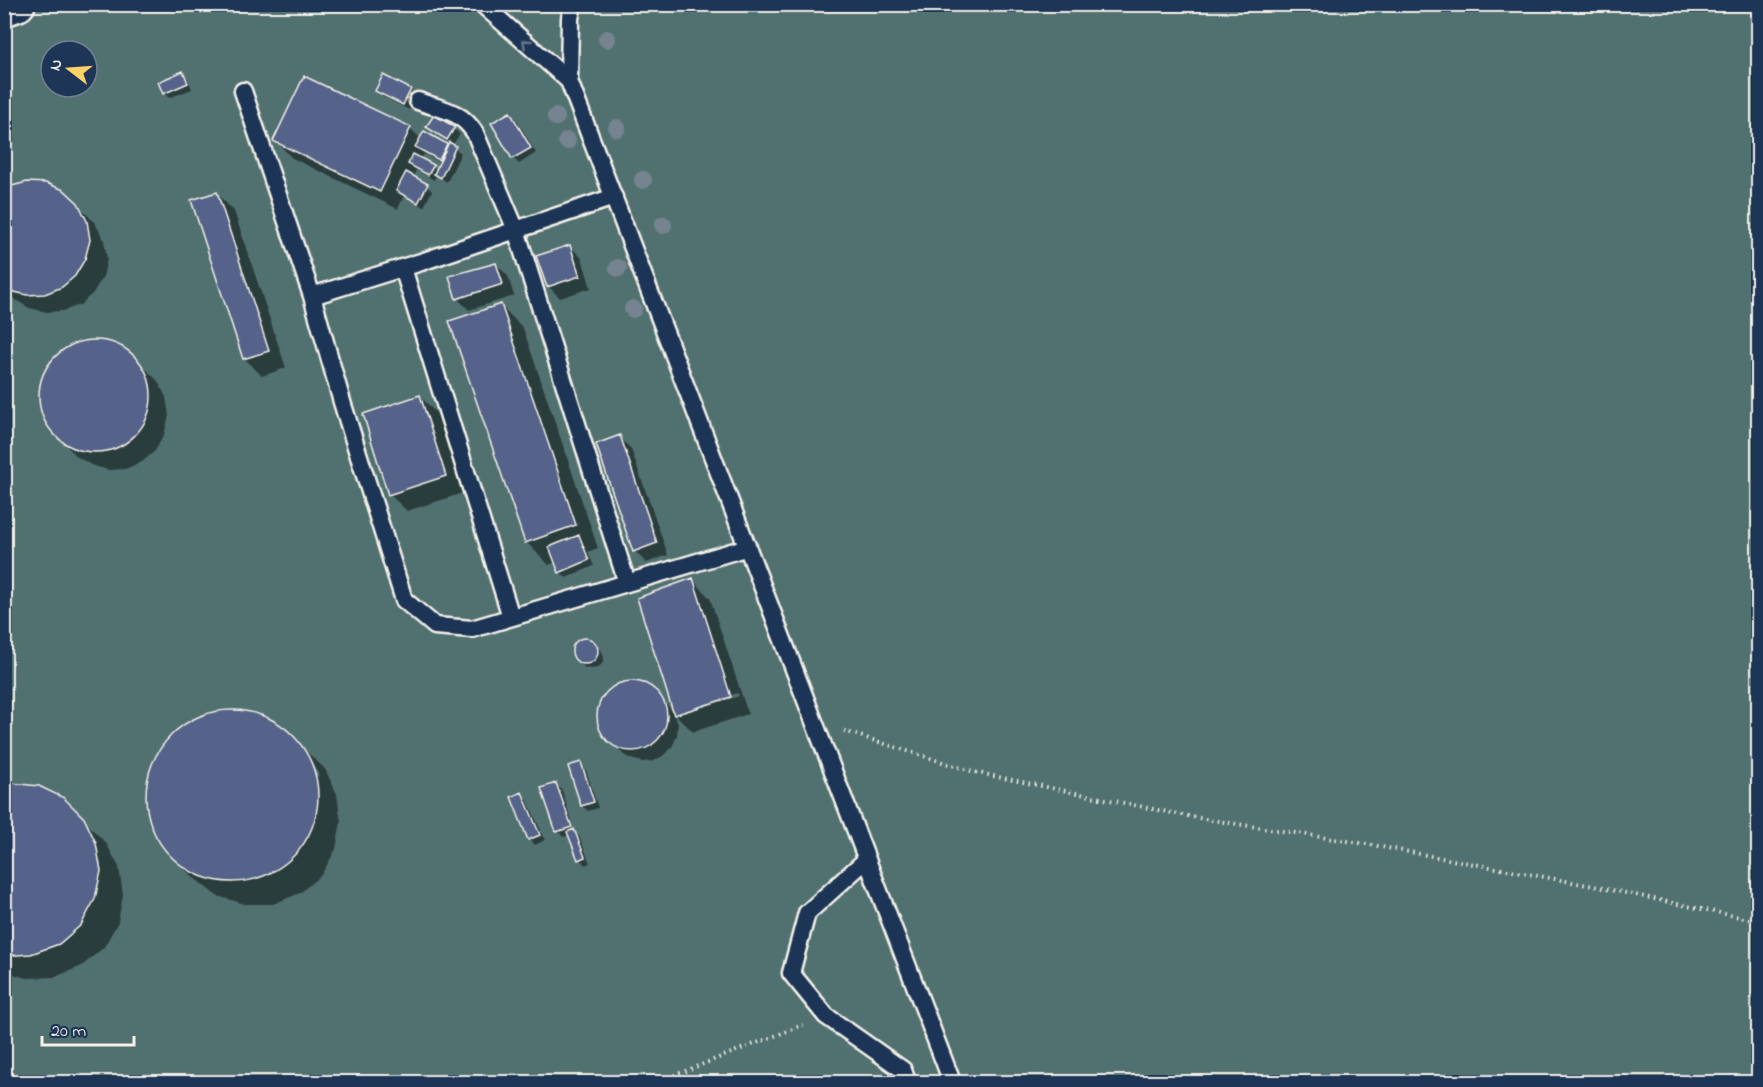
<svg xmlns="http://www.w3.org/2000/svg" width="1763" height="1087" viewBox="0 0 1763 1087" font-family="'Indie Flower',sans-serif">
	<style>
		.green { fill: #517171; stroke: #a2b1ac; stroke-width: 1.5; fill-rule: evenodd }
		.shadow { fill: #0007; fill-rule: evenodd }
		.building { fill: #54638b; stroke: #f4f1e8; stroke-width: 1.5 }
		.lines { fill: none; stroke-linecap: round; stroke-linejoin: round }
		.service-casing { stroke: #f4f1e8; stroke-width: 21 }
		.minor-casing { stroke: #f4f1e8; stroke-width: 38 }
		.path { stroke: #f4f1e8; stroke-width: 4; stroke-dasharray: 1.5 4.5; stroke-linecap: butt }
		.service { stroke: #1d3557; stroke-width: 16 }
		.minor { stroke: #1d3557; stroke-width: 33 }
		.tree { fill: #748490 }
		.oneway { stroke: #68778a }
	</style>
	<rect width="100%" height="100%" fill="#1d3557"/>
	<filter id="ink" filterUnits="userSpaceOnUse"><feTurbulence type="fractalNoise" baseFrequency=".0167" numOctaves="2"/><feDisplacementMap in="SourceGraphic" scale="12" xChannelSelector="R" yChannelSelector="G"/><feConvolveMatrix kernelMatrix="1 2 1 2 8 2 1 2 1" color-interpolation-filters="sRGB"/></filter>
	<g filter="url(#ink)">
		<path class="green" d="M5 5H1758V1082H5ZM51 51H87V87H51Z"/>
		<path class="shadow" d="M182 73 188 79 192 89 169 98 164 93Z
			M384 77 411 90 416 96 409 110 382 96 376 91Z
			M304 78 411 129 421 139 425 133 448 147 450 143 433 132 428 127 434 117 454 129 460 134 452 146 461 153 447 182 436 175 434 180 416 170 413 178 427 186 432 191 424 207 404 196 398 209 292 158 275 140ZM424 154 441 163 437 171 433 166 421 160Z
			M510 114 516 119 536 153 519 164 513 158Z
			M4 191 77 204 95 223 104 240 107 259 103 277 93 293 80 305 63 311 46 312 29 308 14 299 4 289Z
			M216 193 234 211 286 368 262 376 244 358Z
			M570 246 582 258 591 288 560 298 548 286Z
			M496 264 508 276 514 296 469 310 457 298Z
			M500 305 523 328 598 548 588 552 594 566 566 578 560 572 556 562 549 565 526 542Z
			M89 341 108 342 125 349 157 380 166 397 169 416 164 435 155 451 142 462 125 469 108 470 91 465 76 456 47 424 40 407V389L44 373 55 357 71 346Z
			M420 396 437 414 463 493 407 511 389 494Z
			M619 437 631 449 668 555 646 563 635 551Z
			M693 580 710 598 748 714 693 732 675 714ZM738 693 739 696 684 713V710Z
			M585 638 591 640 602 651 604 658 602 664 597 668 591 669 585 668 574 657 573 650 574 644 579 640Z
			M633 682 645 685 655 691 674 713 678 724 677 736 672 747 664 755 654 761 642 762 631 759 622 753 602 731 598 720 599 708 604 697 612 689 622 684Z
			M230 711 257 714 281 727 301 746 316 777 319 776 307 752 325 769 337 794 341 822 336 849 322 874 300 893 273 904H245L217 896 194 878 170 855 155 830 148 804 150 776 161 751 179 730 202 717Z
			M580 764 586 770 598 808 588 811 582 806Z
			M556 785 562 790 575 833 579 836 590 863 585 865 580 859 570 835 563 837 558 831Z
			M4 786 63 800 106 843 119 867 123 895 118 922 104 947 82 966 55 977 26 978 4 971Z
			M522 793 527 799 545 840 535 845 530 839Z"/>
		<path class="building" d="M183 71 188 83 163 94 158 82Z
			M383 75 411 89 403 105 375 91Z
			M304 76 411 127 380 192 273 141Z
			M510 112 531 148 512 159 491 123Z
			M434 115 455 127 447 140 426 127Z
			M424 131 447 144 439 160 415 147Z
			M449 142 456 146 441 178 434 174Z
			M413 154 434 165 428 175 408 164Z
			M406 172 428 184 418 203 396 191Z
			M27 182 46 183 64 190 78 203 87 221 90 240 85 259 75 276 62 287 45 294 27 295 10 291 4 287V189L8 187Z
			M217 192 269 351 243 359 191 200Z
			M570 245 580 276 547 287 536 256Z
			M496 263 503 284 456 299 449 276Z
			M501 304 576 525 525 543 449 321Z
			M39 396a56 56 0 1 1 112 0a56 56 0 1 1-112 0Z
			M420 395 446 476 388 495 363 414Z
			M620 435 657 543 633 552 596 444Z
			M579 535 589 560 559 573 549 547Z
			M693 578 731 697 674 715 637 598Z
			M572 651a13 13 0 1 1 26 0a13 13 0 1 1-26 0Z
			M597 716a35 35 0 1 1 70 0a35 35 0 1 1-70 0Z
			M146 796a86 86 0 1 1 172 0a86 86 0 1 1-172 0Z
			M581 762 594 802 581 806 568 766Z
			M11 783 39 786 64 798 84 818 96 843 101 871 95 899 81 925 59 944 31 954 4 956V784Z
			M556 783 572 827 556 832 541 788Z
			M522 792 540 835 528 840 511 797Z
			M574 829 585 857 578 860 567 832Z"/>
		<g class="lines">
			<defs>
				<path id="service" d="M482 4 569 81
					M573 4 570 18 569 81 952 1082
					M243 91 312 296
					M418 101C443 110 460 110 475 133L516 230 627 583
					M614 197 421 262 312 296 342 402 404 600 435 626 472 629 748 547
					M403 268 511 617
					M867 859 807 913 791 973 826 1016 903 1070 907 1082"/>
				<path id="minor" d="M4 9 18 4"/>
			</defs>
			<use href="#service" class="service-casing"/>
			<use href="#minor" class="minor-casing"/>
			<path class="path" d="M844 731 974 772 1192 817 1366 844 1593 886 1758 921
				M657 1082 803 1025"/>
			<use href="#service" class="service"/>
			<use href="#minor" class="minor"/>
		</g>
		<g class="tree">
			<circle cx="607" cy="39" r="9"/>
			<circle cx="556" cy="117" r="9"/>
			<circle cx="617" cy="128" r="9"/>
			<circle cx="567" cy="141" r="9"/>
			<circle cx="643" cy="180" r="9"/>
			<circle cx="663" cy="225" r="9"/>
			<circle cx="618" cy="268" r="9"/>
			<circle cx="633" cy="309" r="9"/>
		</g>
		<defs><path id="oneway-chevron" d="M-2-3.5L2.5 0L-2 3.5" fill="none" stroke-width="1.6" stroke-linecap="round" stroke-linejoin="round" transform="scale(1.5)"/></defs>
		<use class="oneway" href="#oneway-chevron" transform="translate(526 43) rotate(-139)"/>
	</g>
	<rect width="1763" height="1087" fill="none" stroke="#1d3557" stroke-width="24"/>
	<rect x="12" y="12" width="1739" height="1063" fill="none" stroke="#f4f1e8" stroke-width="2" filter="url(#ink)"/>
	<g transform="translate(69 69) rotate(287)"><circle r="28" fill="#1d3557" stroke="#738091" stroke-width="1.5"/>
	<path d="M0-4.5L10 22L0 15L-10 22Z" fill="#ffd166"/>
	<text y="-9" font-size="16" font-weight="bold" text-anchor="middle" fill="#f4f1e8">N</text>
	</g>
	<path d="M42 1036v9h92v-9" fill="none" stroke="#f4f1e8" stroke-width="3"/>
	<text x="51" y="1036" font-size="18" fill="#f4f1e8" stroke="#1d3557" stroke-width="4.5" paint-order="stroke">20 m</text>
</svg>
